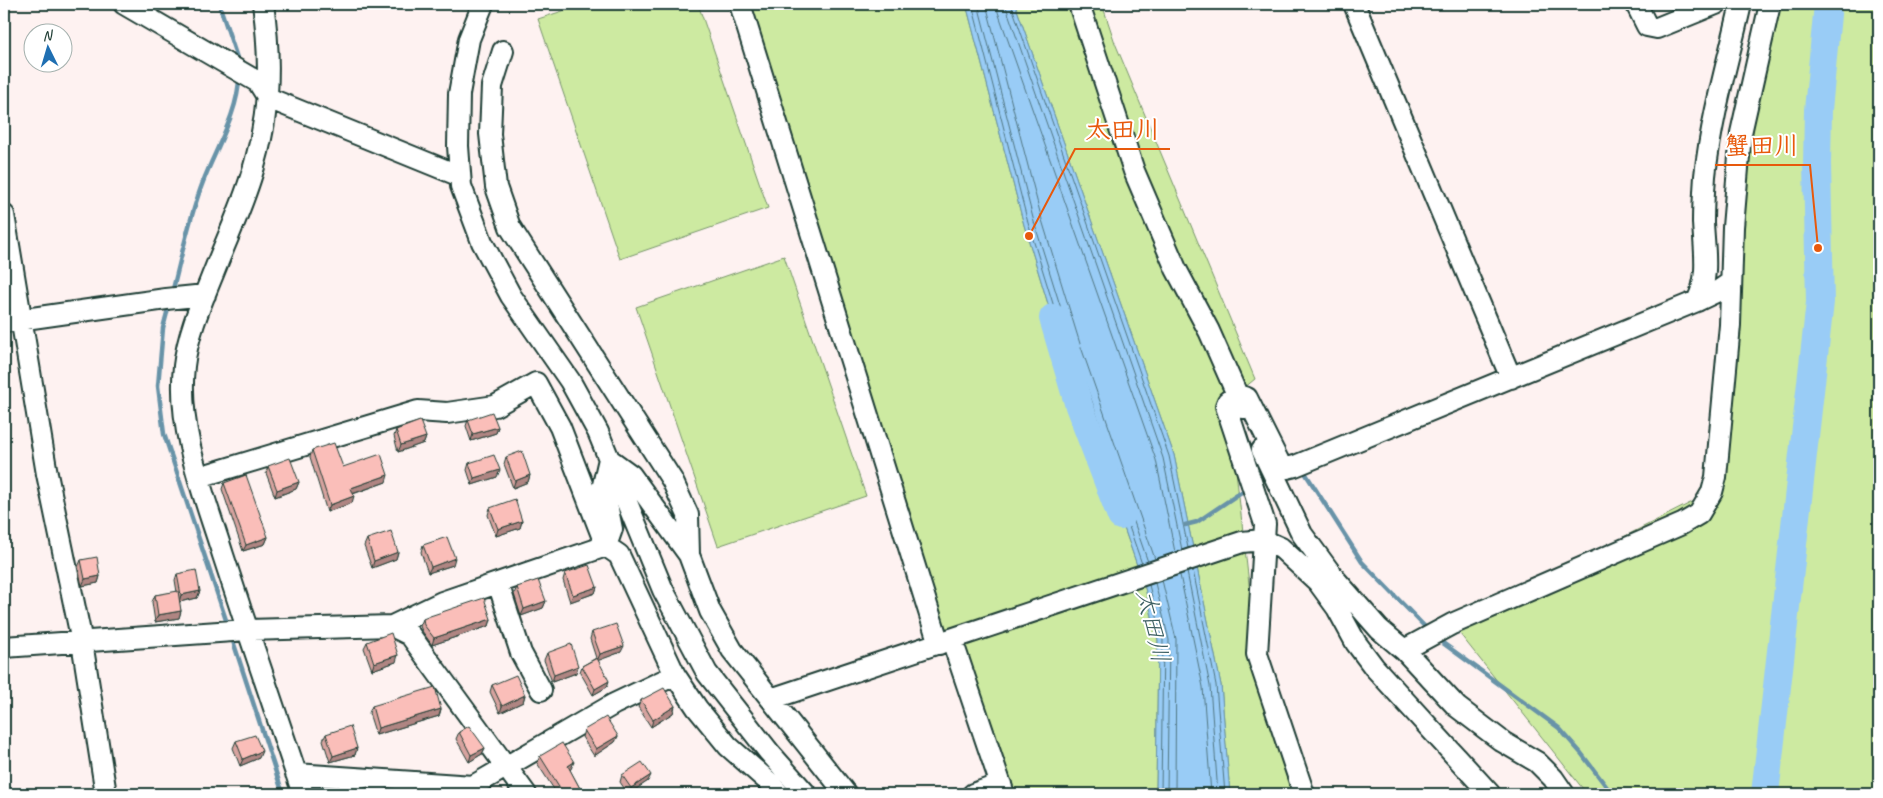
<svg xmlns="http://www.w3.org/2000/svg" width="1883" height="798" viewBox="0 0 1883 798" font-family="Caveat,'Klee One',sans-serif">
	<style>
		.green { fill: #cdeaa1; stroke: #76946a }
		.water { fill: #99ccf6; stroke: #6893a8 }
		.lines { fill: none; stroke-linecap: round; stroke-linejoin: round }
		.shore { stroke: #507682; stroke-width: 1 }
		.stream { stroke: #6893a8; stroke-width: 4.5 }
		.river { stroke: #99ccf6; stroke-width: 28 }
		.minor-casing { stroke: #1f3d34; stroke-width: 24 }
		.minor { stroke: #fff; stroke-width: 20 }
		.wall { fill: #d7a39f; stroke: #1f3d34 }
		.shaded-wall { fill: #af8582; stroke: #1f3d34 }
		.building { fill: #fabeb9; stroke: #1f3d34 }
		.labels { text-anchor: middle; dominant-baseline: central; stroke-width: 4; stroke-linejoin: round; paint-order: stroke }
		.water-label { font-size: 25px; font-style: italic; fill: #3e6164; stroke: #fff }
		.leader { fill: none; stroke: #e8590c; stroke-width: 2 }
		.callout-dot { fill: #e8590c; stroke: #fff; stroke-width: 2 }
		.callout-label { font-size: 25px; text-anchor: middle; font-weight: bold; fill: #e8590c; stroke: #fff; stroke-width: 4; stroke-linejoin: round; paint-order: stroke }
	</style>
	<rect width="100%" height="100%" fill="#fef2f1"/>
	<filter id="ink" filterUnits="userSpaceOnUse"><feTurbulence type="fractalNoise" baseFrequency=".02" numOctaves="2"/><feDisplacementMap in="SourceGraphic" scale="10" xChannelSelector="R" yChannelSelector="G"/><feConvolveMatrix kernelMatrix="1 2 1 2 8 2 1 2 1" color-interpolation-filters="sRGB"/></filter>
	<g filter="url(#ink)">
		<path class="green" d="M584 4H698L768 208 620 259 538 19Z
			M738 4H966L1024 225 1063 353 1145 588 1158 640 1156 794H973L998 785 882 458Z
			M1015 4H1102L1115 43 1255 379 1228 401 1257 654 1298 794H1230L1221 685 1174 455Z
			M1764 4H1879V794H1587L1452 624 1712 492 1764 33Z
			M784 256 866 496 718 546 636 307Z"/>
		<path class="water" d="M966 4H1015L1174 455 1221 685 1230 794H1156L1158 640 1145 588 1063 353 1024 225Z"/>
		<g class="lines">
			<path class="shore" d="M972 4 1028 223 1068 352 1142 564
				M978 4 1034 222 1074 350 1148 562
				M986 4 1042 220 1081 347 1155 559
				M997 4 998 12 1156 460 1175 552
				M1005 4 1163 458 1182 550
				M1011 4 1169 456 1188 548
				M1193 570 1216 685 1225 794
				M1187 572 1210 686 1218 794
				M1180 575 1203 687 1211 794
				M1162 580 1176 639 1175 794
				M1155 583 1169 640 1167 794
				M1149 585 1163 640 1161 794"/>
			<path class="stream" d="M219 4 239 64
				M172 293C182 255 189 218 203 182 215 150 239 111 239 77
				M169 305 163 328 158 386 164 434 228 626
				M1302 468 1362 562 1429 631
				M1185 525 1197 522 1249 487
				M231 635 283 794
				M1436 638 1559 728 1581 753 1612 794"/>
			<path class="river" d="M1053 318 1079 406 1121 516
				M1765 794 1820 302 1817 164 1818 110 1828 4"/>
			<defs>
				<path id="minor" d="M124 4 258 82 268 98 460 176
					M263 4C271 58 270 111 255 163 246 198 230 231 217 264 204 297 188 331 184 366 177 431 204 494 223 555 249 635 276 715 303 794
					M483 4 469 39 459 94 458 146 461 186 482 242 511 296 570 381 598 432 663 590 707 673 769 752 806 794
					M740 4 939 644
					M1079 4 1134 171 1176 269 1209 331 1243 408
					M1354 4 1511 378
					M1636 4 1647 26 1657 28 1716 4
					M503 51 492 86 490 134 496 187 510 227 672 480 688 515 689 555
					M4 215 47 474 82 642 106 794
					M1697 301C1710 277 1704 248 1703 222 1703 207 1704 191 1705 176 1711 118 1728 61 1741 4
					M4 322 166 299 205 295
					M1262 450 1302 534 1335 579 1379 629 1404 650 1457 707 1503 742 1537 762 1553 778 1564 794
					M199 477 418 411 447 413 495 406 536 383 560 427 606 546 619 555 675 675 697 708 728 746 770 783 779 794
					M498 583 521 653 541 690
					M392 626 442 602 606 546 612 529 603 485 609 459 631 475 689 555 710 611 732 650 846 794
					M952 640 1004 794
					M4 647 247 630 392 626 410 635 526 794
					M1404 650 1452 624 1682 524 1699 514 1712 492 1716 477 1730 325 1733 227 1741 133 1770 4
					M771 699 1242 542 1263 540 1281 548 1318 582 1337 608 1356 643 1374 667 1490 794
					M296 774 473 786 614 704 675 675
					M973 794 1001 784
					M1304 794 1257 654 1265 524 1226 406 1228 401 1238 395 1247 398 1279 462 1287 468 1295 466 1697 301 1718 291 1731 282"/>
			</defs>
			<use href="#minor" class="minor-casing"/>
			<use href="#minor" class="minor"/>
		</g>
		<path class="wall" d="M468 420 498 427 496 433 471 441 466 426Z
			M396 430 426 437 424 443 398 452 394 436Z
			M312 450 343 467 386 482 353 494 352 503 327 512 310 457Z
			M506 457 530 475 528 482 513 488 504 464Z
			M469 463 497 477 472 485 467 470Z
			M268 466 299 482 296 489 275 497 266 473Z
			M224 483 268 537 265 544 243 551 222 489Z
			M490 508 522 521 520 528 496 536 488 515Z
			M367 539 398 552 396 559 372 568 364 546Z
			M423 545 453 565 428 573 421 552Z
			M81 560 100 576 98 583 82 586 78 567Z
			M565 573 597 587 595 593 570 602 563 580Z
			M177 574 200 591 197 598 179 602 181 611 179 618 155 622 152 602 155 595 177 592 175 580Z
			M517 587 546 601 543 608 521 616 514 594Z
			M423 619H491L489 626 432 645 422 631 420 626Z
			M592 632 621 652 598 660 607 687 593 695 580 672 582 666 596 658 590 639Z
			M367 642 396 662 372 670 364 648Z
			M547 653 576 673 552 682 544 660Z
			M492 685 525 695 523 702 500 713 490 692Z
			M641 700 675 706 673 713 651 727 638 707Z
			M372 706 441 709 439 716 376 735 369 713Z
			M584 730 618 736 615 742 594 756 582 737Z
			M459 732 485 748 482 754 469 762 456 739Z
			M326 734 357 748 355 755 330 762 323 740Z
			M236 741 259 758 240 766 233 748Z
			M540 756 571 769 570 770 583 794H557L537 763Z
			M622 775 648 781 628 794 620 782Z"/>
		<path class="shaded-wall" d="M498 427 496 433 471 441 473 434Z
			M426 437 424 443 398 452 401 445Z
			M500 470 497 477 472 485 474 478Z
			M388 475 386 482 349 495 351 488Z
			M530 475 528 482 513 488 515 481Z
			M299 482 296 489 275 497 277 490Z
			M354 496 352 503 327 512 330 505Z
			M522 521 520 528 496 536 498 529Z
			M268 537 265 544 243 551 246 545Z
			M398 552 396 559 372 568 374 561Z
			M455 558 453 565 428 573 431 567Z
			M100 576 98 583 82 586 85 579Z
			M597 587 595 593 570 602 573 595Z
			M200 591 197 598 179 602 181 595Z
			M546 601 543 608 521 616 524 609Z
			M181 611 179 618 155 622 158 615Z
			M491 619 489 626 432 645 434 638Z
			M624 646 621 652 597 661 600 654Z
			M398 655 396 662 372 670 374 663Z
			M578 666 576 673 552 682 554 675Z
			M609 681 607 687 593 695 595 689Z
			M525 695 523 702 500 713 502 706Z
			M675 706 673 713 651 727 653 720Z
			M441 709 439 716 376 735 378 728Z
			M618 736 615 742 594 756 596 749Z
			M357 748 355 755 330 762 333 756Z
			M485 748 482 754 469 762 471 755Z
			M262 751 259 758 240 766 243 759Z
			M574 762 571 769 566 773 568 766Z
			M651 775 648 781 629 794 631 788Z"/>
		<path class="building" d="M492 412 498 427 473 434 468 420Z
			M420 421 426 437 401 445 396 430Z
			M334 443 343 467 381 454 388 475 351 488 354 496 330 505 312 450Z
			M522 451 530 475 515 481 506 457Z
			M494 455 500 470 474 478 469 463Z
			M290 458 299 482 277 490 268 466Z
			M246 475 268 537 246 545 224 483Z
			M515 499 522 521 498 529 490 508Z
			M391 531 398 552 374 561 367 539Z
			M447 537 455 558 431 567 423 545Z
			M97 557 100 576 85 579 81 560Z
			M589 565 597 587 573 595 565 573Z
			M196 570 200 591 181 595 177 574Z
			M538 580 546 601 524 609 517 587Z
			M178 591 181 611 158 615 155 595Z
			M484 598 491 619 434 638 424 625 423 619 430 616Z
			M616 624 624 646 600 654 592 632Z
			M391 633 398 655 374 663 367 642Z
			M571 644 578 666 554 675 547 653Z
			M597 658 609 681 595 689 582 666Z
			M516 675 525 695 502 706 492 685Z
			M435 687 441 709 378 728 372 706Z
			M664 688 675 706 653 720 641 700Z
			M606 717 618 736 596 749 584 730Z
			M350 726 357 748 333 756 326 734Z
			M469 726 485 748 471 755 459 732Z
			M255 735 262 751 243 759 236 741Z
			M562 743 574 762 568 766 583 794H556L562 791 540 756Z
			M642 762 651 775 631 788 622 775Z
			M338 787 341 794H320L319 793Z
			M368 787 371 794H345Z
			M389 788 395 789 397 794H374Z
			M503 790 505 794H497Z
			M751 791 754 794H746Z"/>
	</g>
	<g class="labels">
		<g class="water-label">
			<text transform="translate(1153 626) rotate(77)">太田川</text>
		</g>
	</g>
	<path class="leader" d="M1029 236L1075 149H1170M1818 248L1810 165H1715"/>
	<g class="callout-dot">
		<circle cx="1029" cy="236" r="5"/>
		<circle cx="1818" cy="248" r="5"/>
	</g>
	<g class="callout-label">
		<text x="1123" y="138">太田川</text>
		<text x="1762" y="154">蟹田川</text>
	</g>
	<rect width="1883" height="798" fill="none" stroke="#fff" stroke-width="20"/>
	<rect x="10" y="10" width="1863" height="778" fill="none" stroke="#1f3d34" stroke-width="2" filter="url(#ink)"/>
	<g transform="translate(48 48) rotate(355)"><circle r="24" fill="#ffffff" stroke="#a5b1ae"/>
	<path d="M0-4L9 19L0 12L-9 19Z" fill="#1f6fb2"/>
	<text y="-8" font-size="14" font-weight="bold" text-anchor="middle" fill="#1f3d34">N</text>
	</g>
</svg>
